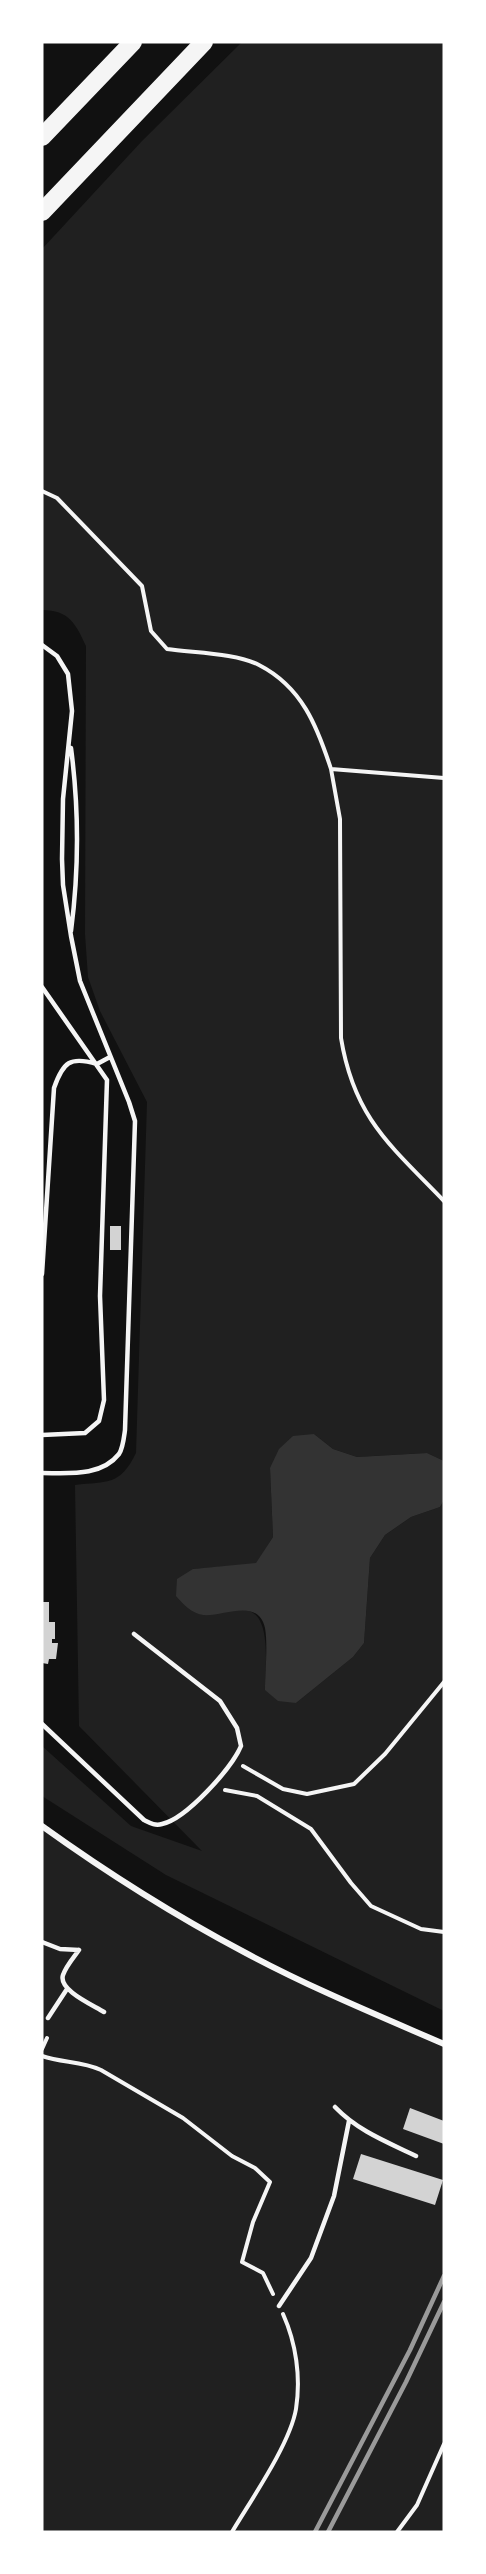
<svg xmlns="http://www.w3.org/2000/svg" width="486" height="2574" viewBox="0 0 486 2574" font-family="Overpass,sans-serif">
	<style>
		.green { fill: #202020 }
		.water { fill: #333 }
		.building { fill: #d3d3d3 }
		.lines { fill: none; stroke-linecap: round; stroke-linejoin: round }
		.path { stroke: #f5f5f5; stroke-width: 4 }
		.service { stroke: #f5f5f5; stroke-width: 4.5 }
		.minor { stroke: #f5f5f5; stroke-width: 6 }
		.motorway { stroke: #f5f5f5; stroke-width: 18 }
		.rail { stroke: #9a9a9a; stroke-width: 4.5 }
	</style>
	<rect width="100%" height="100%" fill="#111"/>
	<path class="green" d="M242 42H444V1461L427 1453 357 1457 333 1449 314 1434 270 1468 273 1537 256 1564 193 1569 202 1615C214 1613 239 1608 249 1611 272 1618 265 1670 265 1689L296 1703 353 1657 364 1643 370 1558 385 1535 411 1517 440 1507 444 1500V2011L166 1875 42 1796V1746L131 1826 202 1851 79 1726 75 1485C108 1481 120 1486 136 1453L147 1102 100 1011 88 977 85 934 86 646C76 624 69 610 42 610V249L142 141Z
		M42 1825 85 1857 244 1952 444 2044V2532H42Z"/>
	<path class="water" d="M314 1434 333 1449 357 1457 427 1453 444 1461V1500L440 1507 411 1517 385 1535 370 1558 364 1643 353 1657 296 1703 278 1701 265 1690C265 1672 268 1645 265 1628 258 1597 223 1617 203 1615 191 1613 183 1604 176 1596L177 1579 193 1569 256 1563 273 1537 270 1468 279 1449 293 1436Z"/>
	<path class="building" d="M110 1226H121V1250H110Z
		M42 1602H49V1622H55V1639H52V1643H58L56 1659H49L48 1664 42 1663Z
		M410 2108 444 2121V2144L403 2129Z
		M361 2154 443 2180 435 2205 353 2179Z"/>
	<g class="lines">
		<path class="path" d="M42 491 57 498 142 586 151 631 167 649C193 653 236 653 259 665 302 687 317 726 331 769L444 778
			M331 769 340 819 341 1038C354 1118 391 1146 444 1201
			M243 1766 283 1789 307 1794 354 1784 385 1754 444 1682
			M225 1790 257 1796 311 1829 351 1883 371 1906 421 1929 444 1932
			M42 2049 47 2038
			M42 2056C62 2063 81 2061 101 2070L183 2118 232 2156 255 2168 270 2182 253 2222 242 2262 263 2273 273 2294
			M232 2532C251 2500 290 2444 296 2409 301 2377 296 2343 283 2314
			M397 2532 417 2505 444 2444"/>
		<path class="service" d="M42 645 57 656 68 674 72 711 63 799 62 859 63 885 71 936 80 981 129 1102 135 1121 125 1430C124 1437 123 1448 119 1454 101 1477 68 1473 42 1473
			M71 748C79 809 79 870 71 931
			M42 987 107 1080 100 1296 104 1400 99 1421 85 1433 42 1435
			M42 1274 54 1088C63 1062 70 1056 97 1064L110 1057
			M42 1724 144 1820C150 1823 155 1826 162 1824 186 1819 232 1768 241 1746L237 1728 220 1701 134 1634
			M42 1942 60 1949 79 1950
			M79 1950C74 1957 66 1966 63 1975 58 1990 93 2005 104 2012
			M48 2018 67 1989
			M335 2107C358 2131 387 2142 416 2156
			M279 2306 311 2258 334 2196 349 2121"/>
		<path class="minor" d="M42 1826C106 1872 174 1915 244 1952 309 1987 377 2015 444 2044"/>
		<path class="motorway" d="M42 137 133 42
			M42 212 204 42"/>
		<path class="rail" d="M315 2532 410 2350 444 2276
			M328 2532 406 2382 444 2302"/>
	</g>
	<rect width="486" height="2574" fill="none" stroke="#ffffff" stroke-width="87"/>
</svg>
